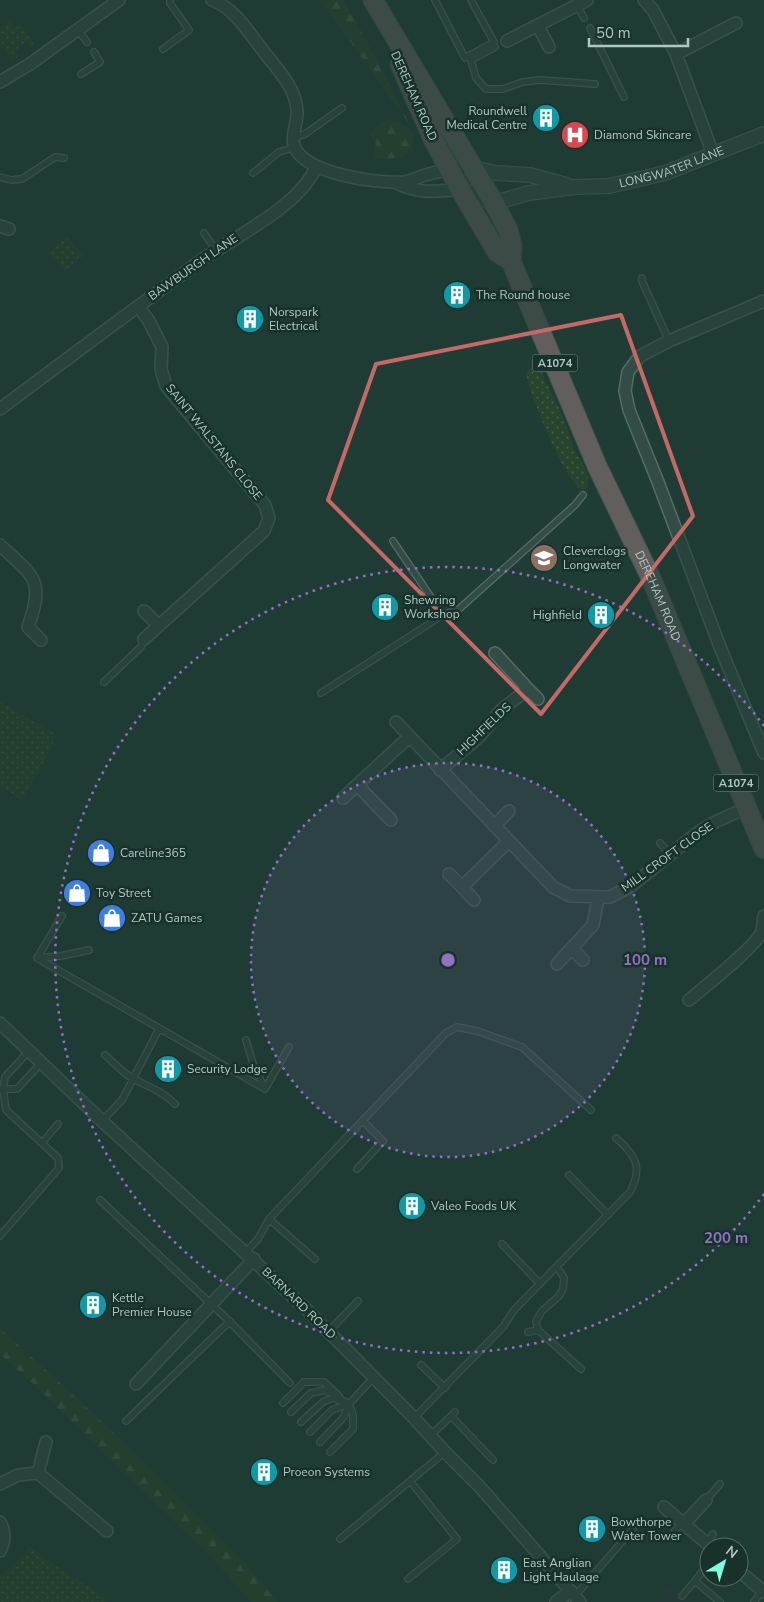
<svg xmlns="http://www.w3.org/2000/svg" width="764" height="1602" viewBox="0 0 764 1602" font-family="'Nunito Sans',sans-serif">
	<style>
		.medical { fill: #2c383d }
		.grass { fill: url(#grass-dots) }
		.forest { fill: url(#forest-firs) }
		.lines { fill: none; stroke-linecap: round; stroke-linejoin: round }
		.service-casing { stroke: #546d67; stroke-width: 8 }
		.minor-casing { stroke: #546d67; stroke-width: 14 }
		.tertiary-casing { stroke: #546d67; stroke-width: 16 }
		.trunk-casing { stroke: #3e5751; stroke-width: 21 }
		.service { stroke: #334d46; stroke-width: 5.5 }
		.minor { stroke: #334d46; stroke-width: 11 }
		.tertiary { stroke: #334d46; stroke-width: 14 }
		.trunk { stroke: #625e5e; stroke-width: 19 }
		.marked { fill: none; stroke: #c66866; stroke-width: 4; stroke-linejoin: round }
		.ring { fill: none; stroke: #9273c0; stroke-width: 2.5; stroke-dasharray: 2.5 5 }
		.labels { text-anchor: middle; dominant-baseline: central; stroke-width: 5; stroke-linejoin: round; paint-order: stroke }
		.shield { fill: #19312b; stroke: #819b95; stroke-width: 1 }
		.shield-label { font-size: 11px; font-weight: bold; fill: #aec9c2 }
		.street-label { font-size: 12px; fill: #aec9c2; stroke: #19312b }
		.poi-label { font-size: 12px; fill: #aec9c2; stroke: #19312b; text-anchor: start }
		.centre { fill: #9273c0; stroke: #19312b; stroke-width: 2.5 }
		.ring-label { font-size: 15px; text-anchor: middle; font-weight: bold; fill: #9273c0; stroke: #19312b; stroke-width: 5; stroke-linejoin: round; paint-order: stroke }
	</style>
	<defs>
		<pattern id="grass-dots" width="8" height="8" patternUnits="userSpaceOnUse" patternTransform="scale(1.25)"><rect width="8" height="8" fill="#27442c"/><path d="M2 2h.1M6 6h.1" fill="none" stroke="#445e49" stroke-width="1.8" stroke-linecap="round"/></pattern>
		<pattern id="forest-firs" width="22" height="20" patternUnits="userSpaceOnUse" patternTransform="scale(1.25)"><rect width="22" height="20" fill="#27442c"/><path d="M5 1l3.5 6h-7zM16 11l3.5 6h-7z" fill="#445e49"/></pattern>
	</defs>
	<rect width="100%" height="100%" fill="#1f3d34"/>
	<path class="medical" d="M670 1585 689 1602H655Z"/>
	<path class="grass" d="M10 21 14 28 20 24 35 45 31 48 26 42 15 51 18 57 12 61 0 44V28Z
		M67 237 83 256 65 271 49 252Z
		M533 365 540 366C546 385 556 401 564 419 568 429 570 440 574 449 581 463 591 471 587 488L583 491C564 480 530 396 526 373Z
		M0 702 56 734 52 747 22 800 0 786Z
		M30 1546 43 1557 101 1595 108 1602H0V1576L17 1561Z"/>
	<path class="forest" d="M320 0H343L367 42 410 125Z
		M386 119 399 122 414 133 413 151 402 158 372 159 376 144 369 133Z
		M0 1328 108 1427 246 1564 278 1602H251L213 1559 33 1384 0 1354Z"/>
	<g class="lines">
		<defs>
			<path id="service" d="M435 0 465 58 494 42 471 0
				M577 5 584 18
				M590 28 624 97
				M78 30 87 42
				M495 47 471 60 476 78 486 89H503L522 82 541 80 595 84
				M163 49 189 30 170 3V0
				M81 74 100 62 94 52
				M293 138 305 134 342 108
				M253 173 279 152 295 147
				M0 177 11 180 22 179 55 157 64 158
				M204 233 216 250
				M642 278V281L669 341
				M393 541 443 615
				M104 682 141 647 144 639
				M321 693 443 615 459 609 575 505 583 495
				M660 843 670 854
				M62 916 37 958 265 1089 289 1047
				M37 958 61 956 89 950
				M246 1040 254 1067 265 1089
				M105 1055C114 1063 122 1072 132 1078 148 1087 161 1090 175 1104
				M0 1089H17L41 1063
				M102 1121 122 1100 159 1029
				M42 1143 58 1124
				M357 1169 383 1141 363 1121
				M569 1175 608 1215
				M100 1200 226 1318 290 1383
				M269 1219 315 1259
				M0 1236 59 1168 58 1158 6 1110 3 1089 5 1077 29 1051
				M502 1244 540 1284
				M246 1252 258 1239 269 1219 446 1033 457 1027 477 1031 522 1047 591 1110
				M538 1330 536 1321 542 1311 559 1296 563 1289 564 1278 557 1267
				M329 1331 358 1301
				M528 1332 538 1330 581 1369
				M421 1365 445 1388
				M283 1403 304 1382H324L339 1396
				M291 1412 311 1393 325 1390 349 1404 333 1398 323 1402 301 1422
				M455 1412 451 1416 493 1460
				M414 1418 503 1327 514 1310 630 1192C643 1168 636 1155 616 1138
				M126 1421 230 1321
				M310 1432 332 1410 349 1404 343 1418 320 1442
				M430 1436 451 1416
				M330 1452 353 1429V1415L349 1404 374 1377
				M706 1500 720 1484
				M673 1533 682 1523
				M340 1539 445 1452
				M707 1544 713 1534
				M709 1563 695 1581 720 1602
				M408 1579 457 1539 410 1481
				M575 1596 633 1529
				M682 1596 695 1581
				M754 1602 762 1591"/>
			<path id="minor" d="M212 0C232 7 245 27 258 44 272 64 296 85 297 111 298 122 291 133 294 145 302 174 379 184 404 182 412 181 420 176 429 174 443 169 458 169 474 168
				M644 0 653 10 676 54 713 154
				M538 26 549 47
				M507 41 587 0
				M676 54 736 23
				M0 82 30 64 119 0
				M396 183C420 194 434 192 460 189
				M0 226 9 229
				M764 301 669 341 640 356 628 372 625 391 629 410 658 482 720 647 764 753
				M138 306 149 321 162 347 161 369 166 386 265 505 269 518 264 531 144 639
				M0 409C66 360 132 310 199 262 235 236 299 207 316 167
				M0 545C34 577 45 579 28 627L41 640
				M144 611 158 625
				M528 689 538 699
				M396 722 553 887 570 896 610 897 631 886 696 834 713 823 746 808
				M440 770 479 737 501 710 528 689 495 653
				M357 785 391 820
				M343 798 409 737
				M494 826 509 811
				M449 874 462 887
				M474 900 462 887 509 841
				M572 949 583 960
				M557 964 593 925 598 898
				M689 1000C703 988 757 946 762 931 763 927 763 921 764 916
				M0 1023 102 1121 306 1309 414 1418 445 1452 480 1487 580 1602
				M136 1384 254 1259
				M38 1473 46 1442
				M0 1484 18 1475 38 1473 107 1531
				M664 1507 711 1547
				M0 1522C6 1533 5 1540 0 1551
				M684 1524 706 1500
				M739 1571 764 1592
				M556 1602 571 1591"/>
			<g id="tertiary">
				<path d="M474 168 496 173 530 175 567 185"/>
				<path id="s1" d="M460 189 494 203 529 193 575 187 609 186 665 173 764 134"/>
			</g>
			<g id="trunk">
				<path id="s2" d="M373 0 494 203 508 230 512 246 511 261 597 466 651 578 764 849"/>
				<path d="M400 64 433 139 460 189 497 252 511 261"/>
			</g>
		</defs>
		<use href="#service" class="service-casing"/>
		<use href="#minor" class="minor-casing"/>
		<use href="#tertiary" class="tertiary-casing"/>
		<use href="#trunk" class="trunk-casing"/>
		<use href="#service" class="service"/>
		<use href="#minor" class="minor"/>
		<use href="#tertiary" class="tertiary"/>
		<use href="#trunk" class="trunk"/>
	</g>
	<path d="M0 0H764V1602H0ZM621 315 693 516 541 714 328 500 376 364Z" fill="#1f3d34" fill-opacity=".55" fill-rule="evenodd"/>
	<path class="marked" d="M621 315 693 516 541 714 328 500 376 364Z"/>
	<circle cx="448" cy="960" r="197" fill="#9273c0" fill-opacity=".12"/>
	<g class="ring">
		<circle cx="448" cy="960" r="197"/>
		<path d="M764 1194A393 393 0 1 1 764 726"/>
	</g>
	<defs>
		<symbol id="building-disc" viewBox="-11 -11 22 22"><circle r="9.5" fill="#0f9aa8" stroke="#19312b"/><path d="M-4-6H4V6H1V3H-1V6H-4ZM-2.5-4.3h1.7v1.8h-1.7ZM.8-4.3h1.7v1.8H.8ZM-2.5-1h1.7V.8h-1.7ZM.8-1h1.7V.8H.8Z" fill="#fff"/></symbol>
		<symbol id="hospital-disc" viewBox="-11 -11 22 22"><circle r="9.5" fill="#e0444e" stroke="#19312b"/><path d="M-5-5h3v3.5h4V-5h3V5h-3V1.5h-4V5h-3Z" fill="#fff"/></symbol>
		<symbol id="school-disc" viewBox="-11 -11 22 22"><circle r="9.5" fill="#8d6e63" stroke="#19312b"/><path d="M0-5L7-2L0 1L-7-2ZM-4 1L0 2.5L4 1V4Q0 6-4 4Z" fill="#fff"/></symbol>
		<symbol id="shop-disc" viewBox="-11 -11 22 22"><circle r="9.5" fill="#3f7fe0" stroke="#19312b"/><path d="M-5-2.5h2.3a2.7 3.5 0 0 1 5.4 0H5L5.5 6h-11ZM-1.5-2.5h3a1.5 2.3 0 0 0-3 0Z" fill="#fff"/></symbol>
	</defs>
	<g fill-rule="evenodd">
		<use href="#building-disc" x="530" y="102" width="32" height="32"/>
		<use href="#hospital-disc" x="559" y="119" width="32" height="32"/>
		<use href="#building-disc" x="441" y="279" width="32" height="32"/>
		<use href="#building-disc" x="234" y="303" width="32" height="32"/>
		<use href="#school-disc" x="528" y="542" width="32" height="32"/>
		<use href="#building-disc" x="369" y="591" width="32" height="32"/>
		<use href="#building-disc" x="585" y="599" width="32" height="32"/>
		<use href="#shop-disc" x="85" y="837" width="32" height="32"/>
		<use href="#shop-disc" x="61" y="877" width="32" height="32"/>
		<use href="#shop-disc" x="96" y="902" width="32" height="32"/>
		<use href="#building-disc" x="152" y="1053" width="32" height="32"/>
		<use href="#building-disc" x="396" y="1190" width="32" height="32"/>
		<use href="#building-disc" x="77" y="1289" width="32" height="32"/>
		<use href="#building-disc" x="248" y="1456" width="32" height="32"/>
		<use href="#building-disc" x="576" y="1513" width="32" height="32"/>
		<use href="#building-disc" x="488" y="1554" width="32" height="32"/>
	</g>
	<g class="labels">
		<g class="shield">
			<rect x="532.5" y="354.5" width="45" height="17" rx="4"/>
			<rect x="713.5" y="774.5" width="45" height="17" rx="4"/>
		</g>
		<g class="shield-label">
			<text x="555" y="363">A1074</text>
			<text x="736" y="783">A1074</text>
		</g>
		<g class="street-label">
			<text transform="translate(414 96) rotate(66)">DEREHAM ROAD</text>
			<text stroke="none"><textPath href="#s1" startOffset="219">LONGWATER LANE</textPath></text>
			<text transform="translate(193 267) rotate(-35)">BAWBURGH LANE</text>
			<text transform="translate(214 442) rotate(51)">SAINT WALSTANS CLOSE</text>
			<text stroke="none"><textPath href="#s2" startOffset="664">DEREHAM ROAD</textPath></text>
			<text transform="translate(484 729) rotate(-44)">HIGHFIELDS</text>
			<text transform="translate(667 857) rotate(-36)">MILL CROFT CLOSE</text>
			<text transform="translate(299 1303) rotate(44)">BARNARD ROAD</text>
		</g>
		<g class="poi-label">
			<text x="527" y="111" text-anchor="end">Roundwell<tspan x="527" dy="14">Medical Centre</tspan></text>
			<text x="594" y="135">Diamond Skincare</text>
			<text x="476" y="295">The Round house</text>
			<text x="269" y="312">Norspark<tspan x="269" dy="14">Electrical</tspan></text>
			<text x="563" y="551">Cleverclogs<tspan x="563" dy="14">Longwater</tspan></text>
			<text x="404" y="600">Shewring<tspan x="404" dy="14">Workshop</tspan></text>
			<text x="582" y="615" text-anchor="end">Highfield</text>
			<text x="120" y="853">Careline365</text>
			<text x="96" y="893">Toy Street</text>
			<text x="131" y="918">ZATU Games</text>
			<text x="187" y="1069">Security Lodge</text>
			<text x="431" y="1206">Valeo Foods UK</text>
			<text x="112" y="1298">Kettle<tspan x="112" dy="14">Premier House</tspan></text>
			<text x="283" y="1472">Proeon Systems</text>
			<text x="611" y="1522">Bowthorpe<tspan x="611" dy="14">Water Tower</tspan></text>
			<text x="523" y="1563">East Anglian<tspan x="523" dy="14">Light Haulage</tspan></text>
		</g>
	</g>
	<circle cx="448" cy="960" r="8" class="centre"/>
	<g class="ring-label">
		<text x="645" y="965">100 m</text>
		<text x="726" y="1243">200 m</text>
	</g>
	<g transform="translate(724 1562) rotate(38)"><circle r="24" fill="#19312b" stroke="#556e67"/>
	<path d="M0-4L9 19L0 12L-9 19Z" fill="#7dffe0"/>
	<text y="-8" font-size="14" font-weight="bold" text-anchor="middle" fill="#aec9c2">N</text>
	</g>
	<path d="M589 38v8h99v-8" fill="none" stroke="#aec9c2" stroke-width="2.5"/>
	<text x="596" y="38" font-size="15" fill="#aec9c2" stroke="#19312b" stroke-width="4" paint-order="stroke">50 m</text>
</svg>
